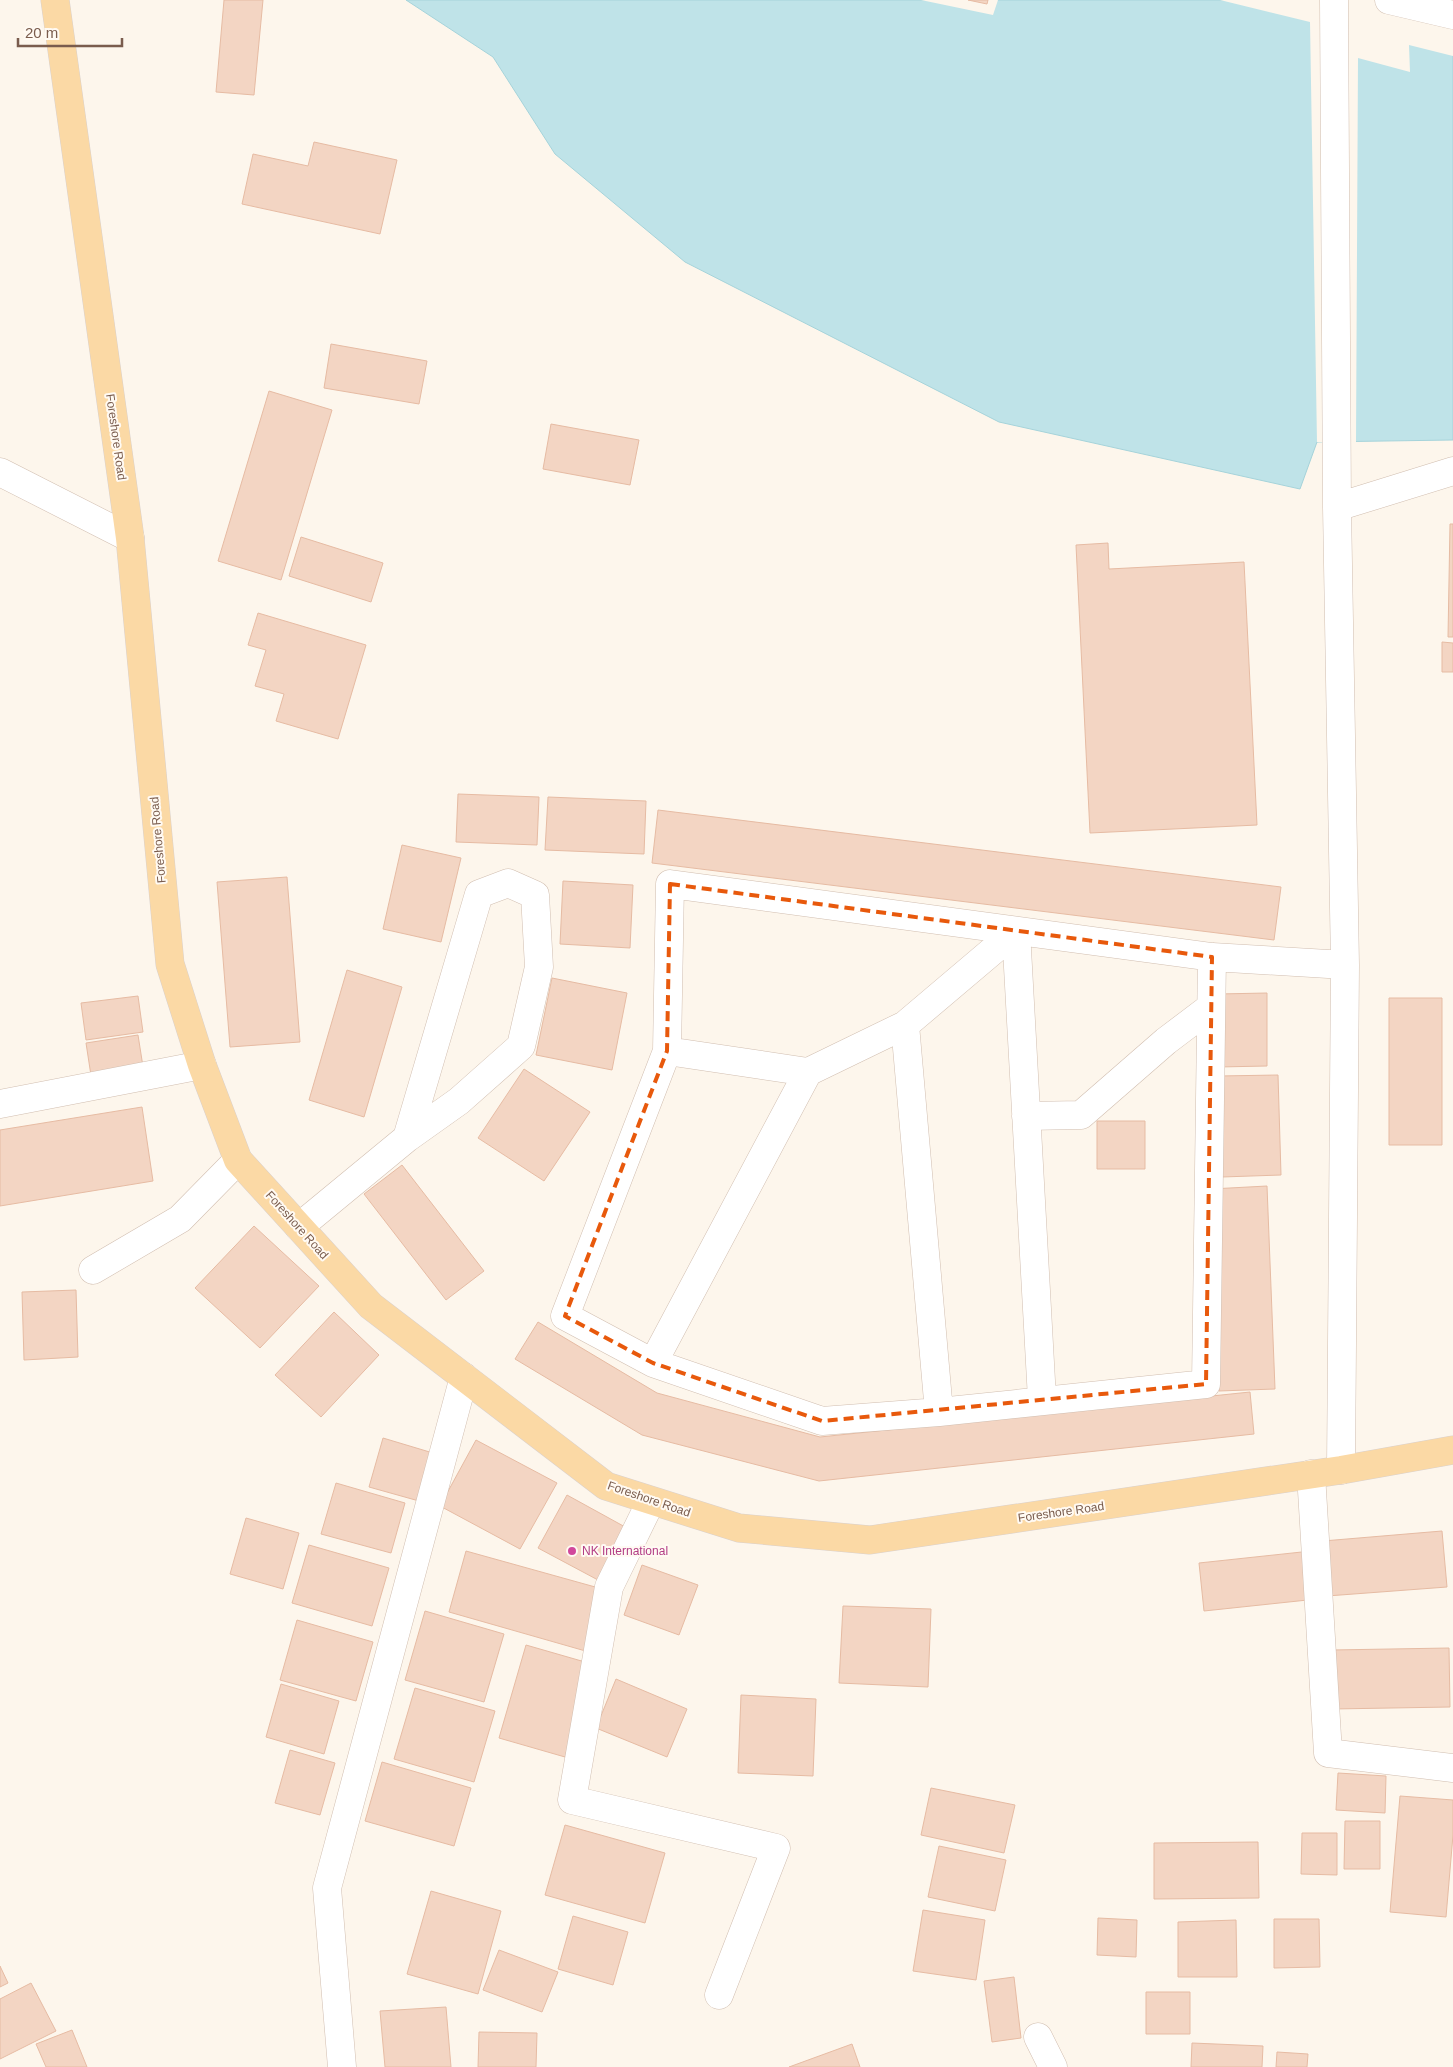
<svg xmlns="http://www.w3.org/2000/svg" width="1453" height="2067" viewBox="0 0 1453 2067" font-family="Arial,sans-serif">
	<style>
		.water { fill: #bfe3e8; stroke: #a5d3da }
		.pier { fill: #fdf6ec }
		.building { fill: #f3d5c3; stroke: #e6bba3 }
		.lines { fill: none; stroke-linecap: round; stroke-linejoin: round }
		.minor-casing { stroke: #d1beb0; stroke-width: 29 }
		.major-casing { stroke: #dad1cd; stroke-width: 29 }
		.minor { stroke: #fff; stroke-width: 28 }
		.major { stroke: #fbd9a5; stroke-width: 28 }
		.marked { fill: none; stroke: #e8590c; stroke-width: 4; stroke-dasharray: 10 6; stroke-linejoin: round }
		.hotel-dot { fill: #d1479c; stroke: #fffaf3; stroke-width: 2 }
		.labels { text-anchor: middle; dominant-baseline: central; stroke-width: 4; stroke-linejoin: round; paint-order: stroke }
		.street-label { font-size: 12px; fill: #7a5c4d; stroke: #fffaf3 }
		.hotel-label { font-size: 12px; fill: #b23c85; stroke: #fffaf3; text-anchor: start }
	</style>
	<rect width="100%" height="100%" fill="#fdf6ec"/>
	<path class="water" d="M406 0H1453V440L1317 442 1300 489 999 422 685 262 555 154 493 57Z"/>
	<path class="pier" d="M921 0H998L993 15Z
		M1220 0H1453V56L1409 45 1410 72 1358 58 1356 443 1317 442 1310 22Z"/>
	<path class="building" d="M224 0H263L254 95 216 92Z
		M968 0H988L987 4Z
		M314 142 397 160 380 234 242 204 253 154 308 166Z
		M331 344 427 361 419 404 324 388Z
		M269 391 332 410 281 580 218 561Z
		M551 424 639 440 630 485 543 469Z
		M1450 524H1453V637H1448Z
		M301 537 383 563 371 602 289 576Z
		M1108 543 1109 569 1244 562 1257 825 1090 833 1076 545Z
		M258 613 366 645 338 739 276 721 284 694 255 686 266 650 248 645Z
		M1442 642 1453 643V672H1442Z
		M458 794 539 797 537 845 456 842Z
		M548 797 646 801 644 854 545 850Z
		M658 810 1281 887 1274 940 652 863Z
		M402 845 461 858 441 942 383 929Z
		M287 877 300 1042 230 1047 217 882Z
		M563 881 633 885 630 948 560 944Z
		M347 970 402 987 364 1117 309 1100Z
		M552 978 627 993 612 1070 536 1055Z
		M1267 993V1066L1218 1067V994Z
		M138 996 143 1032 86 1040 81 1003Z
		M1389 998H1442V1145H1389Z
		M138 1035 144 1073 92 1082 86 1043Z
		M524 1069 590 1112 544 1181 478 1138Z
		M1278 1075 1281 1175 1222 1177 1219 1076Z
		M142 1107 153 1181 0 1206V1130Z
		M1097 1121H1145V1169H1097Z
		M402 1165 484 1271 446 1300 364 1194Z
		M1267 1186 1275 1389 1219 1391 1211 1189Z
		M254 1226 319 1286 260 1348 195 1288Z
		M76 1290 78 1357 24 1360 22 1292Z
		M334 1312 379 1355 321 1417 275 1375Z
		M538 1322 657 1393 820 1437 1250 1392 1254 1434 819 1481 642 1435 515 1359Z
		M383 1438 433 1453 419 1501 369 1487Z
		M476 1440 557 1483 520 1549 440 1506Z
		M336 1483 405 1503 391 1553 321 1534Z
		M567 1495 627 1528 598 1580 538 1548Z
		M246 1518 299 1533 283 1589 230 1574Z
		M1442 1531 1447 1587 1327 1596 1323 1541Z
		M309 1545 389 1568 372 1626 292 1603Z
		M466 1551 606 1590 589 1652 449 1612Z
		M1311 1551 1317 1599 1204 1611 1199 1563Z
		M642 1565 698 1585 679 1635 624 1615Z
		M843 1606 931 1609 928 1687 839 1683Z
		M425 1611 504 1634 484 1702 405 1680Z
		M297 1620 373 1642 356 1701 280 1680Z
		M526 1645 592 1664 565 1757 499 1738Z
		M1449 1648 1450 1707 1333 1709 1332 1650Z
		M616 1679 687 1709 667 1757 596 1728Z
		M281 1684 339 1701 324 1754 266 1737Z
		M415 1688 495 1711 474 1782 394 1759Z
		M741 1695 816 1699 813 1776 738 1773Z
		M290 1750 335 1763 320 1815 275 1803Z
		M382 1762 471 1788 454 1846 365 1821Z
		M1338 1773 1386 1776 1385 1813 1336 1810Z
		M931 1788 1015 1805 1004 1853 921 1835Z
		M1400 1796 1453 1800V1835L1446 1917 1390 1912Z
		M1345 1821H1380V1869H1344Z
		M565 1825 665 1853 645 1923 545 1895Z
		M1302 1833H1337V1875L1301 1874Z
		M1258 1842 1259 1898 1154 1899V1843Z
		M939 1846 1006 1860 995 1911 928 1897Z
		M431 1891 501 1911 478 1994 407 1974Z
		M923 1910 985 1920 976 1980 913 1971Z
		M573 1916 628 1932 613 1985 558 1969Z
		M1098 1918 1137 1920 1136 1957 1097 1955Z
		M1274 1919H1319L1320 1967 1274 1968Z
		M1236 1920 1237 1977H1178V1922Z
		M499 1950 558 1972 542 2012 483 1990Z
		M0 1966 8 1983 0 1987Z
		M1014 1977 1021 2038 992 2042 984 1981Z
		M31 1983 56 2031 0 2059V1999Z
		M1146 1992H1190V2034H1146Z
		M446 2007 451 2067H385L380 2011Z
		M72 2030 87 2067H46L36 2044Z
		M479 2032 537 2033 536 2067H478Z
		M1192 2043 1263 2046 1262 2067H1191Z
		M852 2044 860 2067H789Z
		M1277 2052 1308 2054 1307 2067H1276Z"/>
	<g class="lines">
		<defs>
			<path id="minor" d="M1334 0 1337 507 1345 965 1341 1470
				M1389 0 1453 15
				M0 472 130 538
				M1337 507 1453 471
				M1016 931 1042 1399
				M1212 957 1206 1384 939 1412 822 1421 653 1363 565 1316 667 1051 670 884 1212 957 1345 965
				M905 1025 939 1412
				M667 1051 808 1072
				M0 1104 202 1065
				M1026 1116 1081 1115 1166 1041 1211 1007
				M299 1227 407 1138 459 1101 521 1046 539 967 535 895 508 883 479 894 407 1138
				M93 1270 180 1219 238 1160
				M653 1363 808 1072 905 1025 1016 931
				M1311 1474 1328 1753 1453 1768
				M651 1501 609 1587 572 1800 776 1848 719 1995
				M1038 2037 1053 2067
				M342 2067 327 1888 464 1377"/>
			<path id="major" d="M55 0 130 538 170 964 202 1065 238 1160 371 1306 606 1486 739 1528 870 1540 1341 1470 1453 1450"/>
		</defs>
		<use href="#minor" class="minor-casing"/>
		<use href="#major" class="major-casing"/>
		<use href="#minor" class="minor"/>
		<use href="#major" class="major"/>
	</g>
	<path class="marked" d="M670 884 1212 957 1206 1384 822 1421 653 1363 565 1316 667 1051Z"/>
	<circle class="hotel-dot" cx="572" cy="1551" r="5"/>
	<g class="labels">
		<g class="street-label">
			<text transform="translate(116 437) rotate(82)">Foreshore Road</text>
			<text transform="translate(158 840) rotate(-95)">Foreshore Road</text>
			<text transform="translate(297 1225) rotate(48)">Foreshore Road</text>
			<text transform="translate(649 1499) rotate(19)">Foreshore Road</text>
			<text transform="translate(1061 1512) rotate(-8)">Foreshore Road</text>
		</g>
		<g class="hotel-label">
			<text x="582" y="1551">NK International</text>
		</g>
	</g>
	<path d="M18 38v8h104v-8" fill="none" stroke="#7a5c4d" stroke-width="2.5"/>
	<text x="25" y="38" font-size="15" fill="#7a5c4d" stroke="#fffaf3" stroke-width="4" paint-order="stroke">20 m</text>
</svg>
